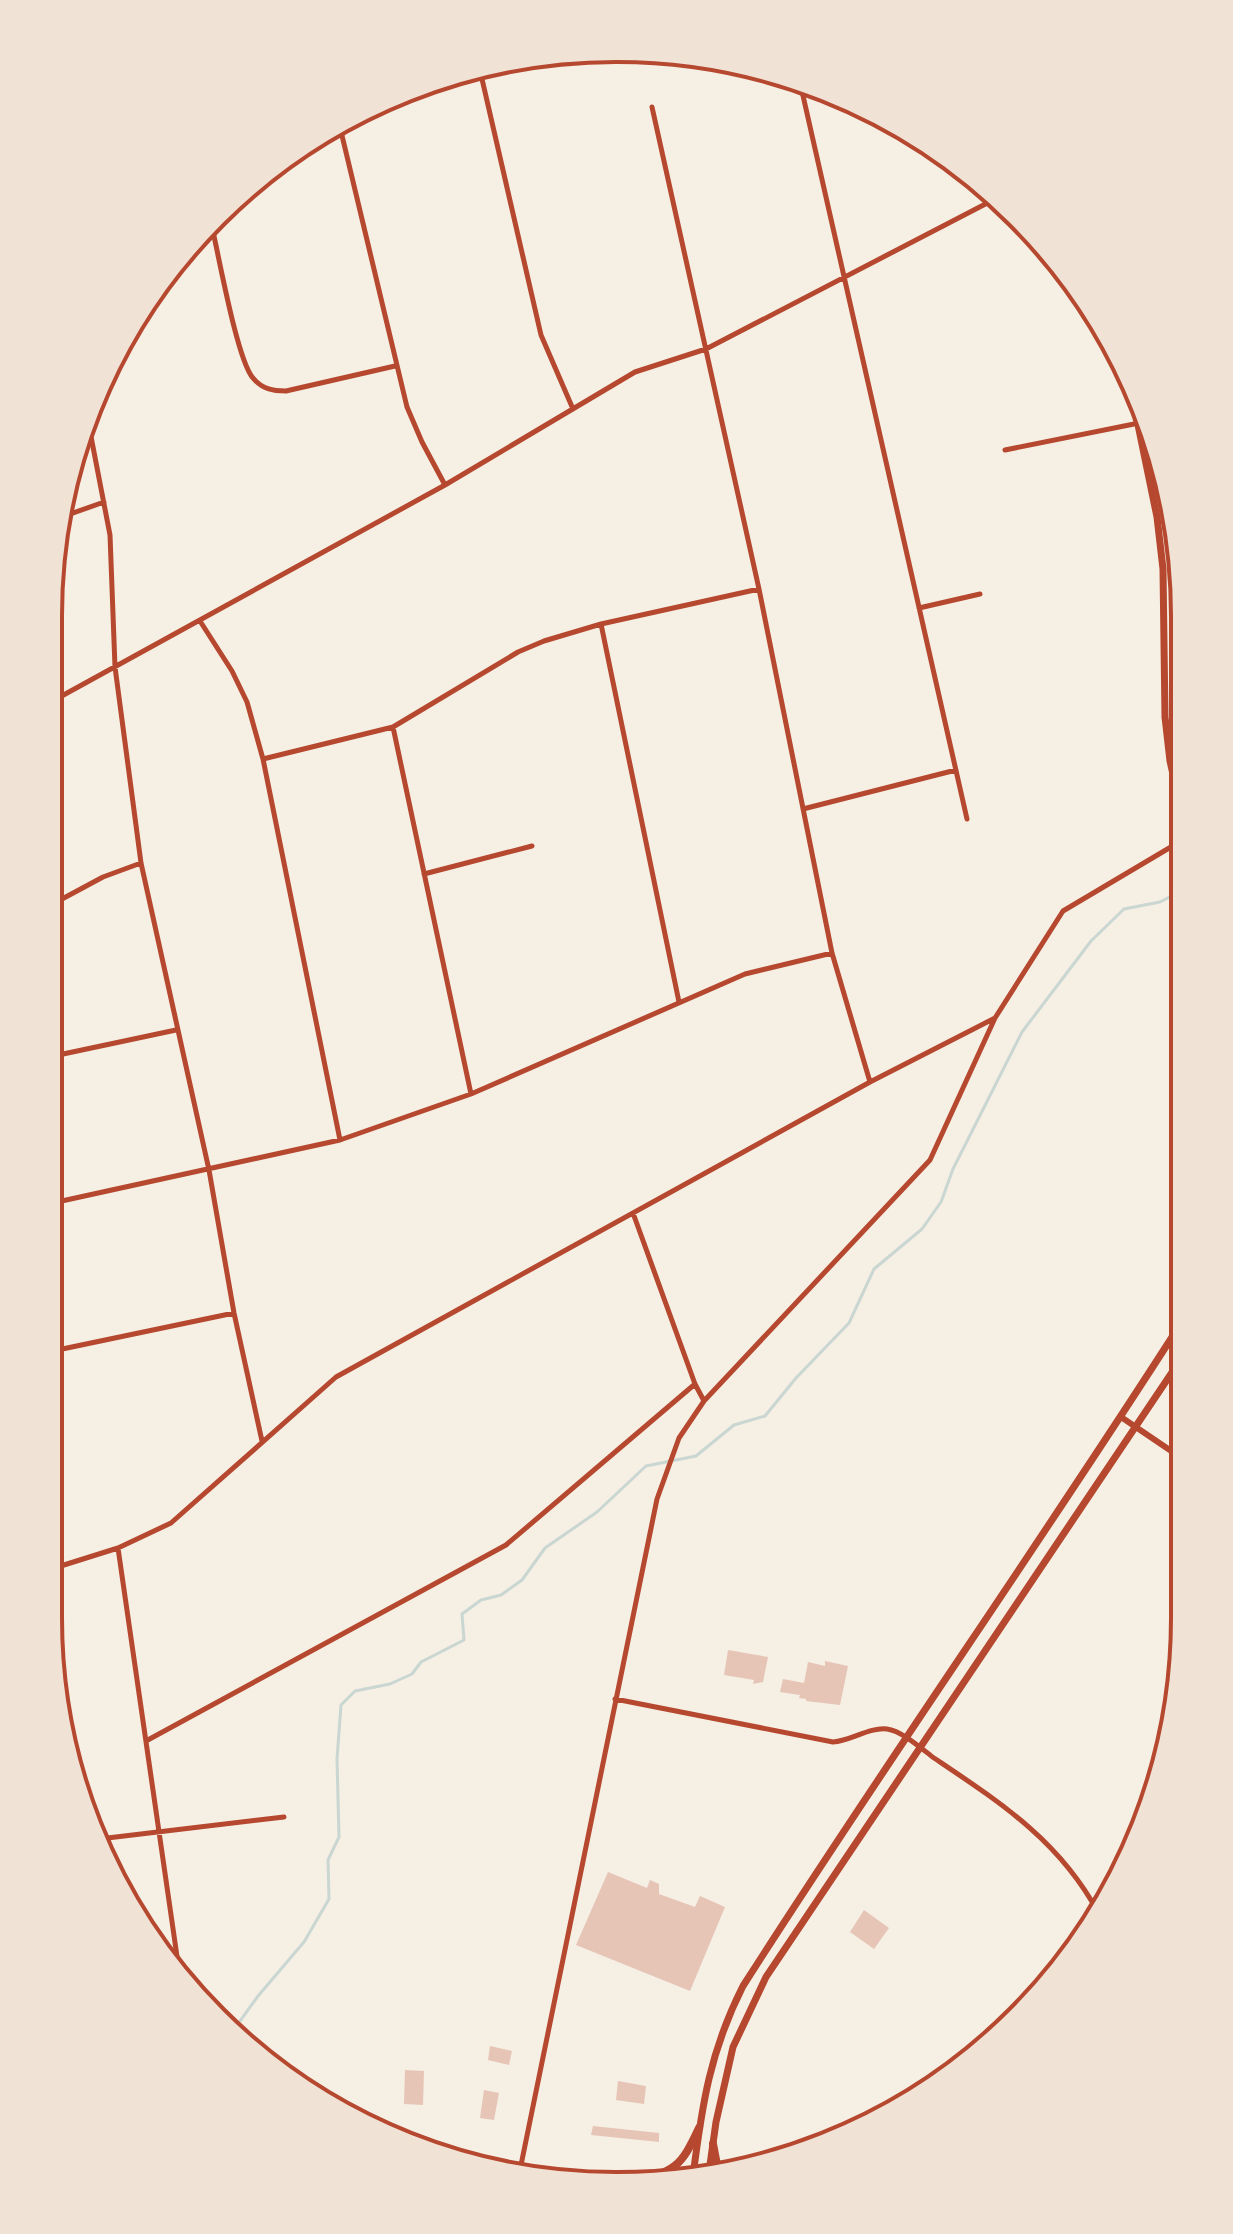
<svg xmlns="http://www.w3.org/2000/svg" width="1233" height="2234" viewBox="0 0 1233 2234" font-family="'Playfair Display',serif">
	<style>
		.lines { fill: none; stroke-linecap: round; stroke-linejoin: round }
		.stream { stroke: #c9d6d2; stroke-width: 3 }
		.building { fill: #e6c5b7 }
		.minor { stroke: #b5482f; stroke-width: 5 }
		.tertiary { stroke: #b5482f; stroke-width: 6 }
		.secondary { stroke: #b5482f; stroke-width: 7 }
		.primary { stroke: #b5482f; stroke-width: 8 }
		.rim { fill: none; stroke: #b5482f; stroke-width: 4 }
	</style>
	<rect width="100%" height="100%" fill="#f6efe4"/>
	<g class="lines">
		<path class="stream" d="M235 2028 258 1996 304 1942 329 1899 328 1860 339 1837 337 1759 341 1705 355 1691 390 1684 412 1674 421 1662 464 1640 462 1614 481 1600 501 1595 522 1580 545 1548 597 1512 646 1466 696 1456 734 1425 765 1416 796 1378 849 1323 874 1269 922 1229 941 1202 953 1169 1022 1032 1091 941 1124 909 1160 902 1181 891"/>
	</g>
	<path class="building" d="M728 1650 768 1657 763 1682 753 1684 754 1680 724 1675Z
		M825 1661 848 1666 840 1705 806 1701V1699L799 1698 800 1695 780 1692 783 1679 804 1683 808 1662 825 1666Z
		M608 1872 647 1888 650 1880 659 1884V1894L695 1907 700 1896 725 1907 690 1991 576 1945Z
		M864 1910 889 1928 874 1949 850 1932Z
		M490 2046 512 2051 509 2065 488 2060Z
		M405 2070 424 2071 423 2105 404 2104Z
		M618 2081 646 2086 644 2104 616 2100Z
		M484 2090 499 2093 494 2120 480 2118Z
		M593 2126 659 2133V2142L591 2135Z"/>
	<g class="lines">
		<path class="minor" d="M479 66 541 335 573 409
			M799 78 967 819
			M652 107 759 589 832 953 870 1082
			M339 123 407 407 422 442 445 485
			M211 222C218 252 237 360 253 378 262 389 273 391 286 391L395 366
			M88 421 110 535 115 667 141 863 209 1170 234 1313 262 1441
			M1005 450 1149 421
			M59 518 104 502
			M919 608 980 594
			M200 621 232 671 247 702 263 759 340 1140
			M601 624 679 1002
			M49 703 445 485 635 372 706 349 997 198
			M393 727 471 1094
			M263 759 393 727 518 652 544 641 601 624 759 589
			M803 809 956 770
			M424 874 532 846
			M49 906 103 877 141 863
			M49 1057 176 1030
			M48 1204 340 1140 471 1094 745 974 832 953
			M633 1213 695 1384 704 1401
			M48 1352 234 1313
			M118 1548 180 1977
			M48 1570 118 1548 171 1523 336 1377 870 1082 995 1018
			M615 1699 833 1742C851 1741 869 1727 887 1729 902 1731 922 1749 934 1758 1001 1803 1060 1841 1099 1914
			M146 1741 506 1545 695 1384
			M99 1839 284 1817
			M520 2170 657 1499 679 1438 704 1401 930 1160 995 1018 1063 911 1181 841"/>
		<path class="tertiary" d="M1121 1417 1183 1459"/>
		<path class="secondary" d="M1129 381 1157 517 1163 569 1165 717 1170 761 1181 810
			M1177 529 1180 571
			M709 2172 716 2122 733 2047 766 1977 1183 1356
			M693 2176C702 2105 710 2051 743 1986 886 1762 1040 1544 1183 1320"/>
		<path class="primary" d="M713 2144 718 2170
			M461 2163 552 2175
			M632 2183C675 2170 680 2169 699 2128"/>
	</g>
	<path d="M0 0H1233V2234H0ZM616 62H617A554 554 0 0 1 1171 616V1618A554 554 0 0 1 617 2172H616A554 554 0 0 1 62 1618V616A554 554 0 0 1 616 62Z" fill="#f1e2d6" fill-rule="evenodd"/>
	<path class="rim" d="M616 62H617A554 554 0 0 1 1171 616V1618A554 554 0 0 1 617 2172H616A554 554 0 0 1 62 1618V616A554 554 0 0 1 616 62Z"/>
</svg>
